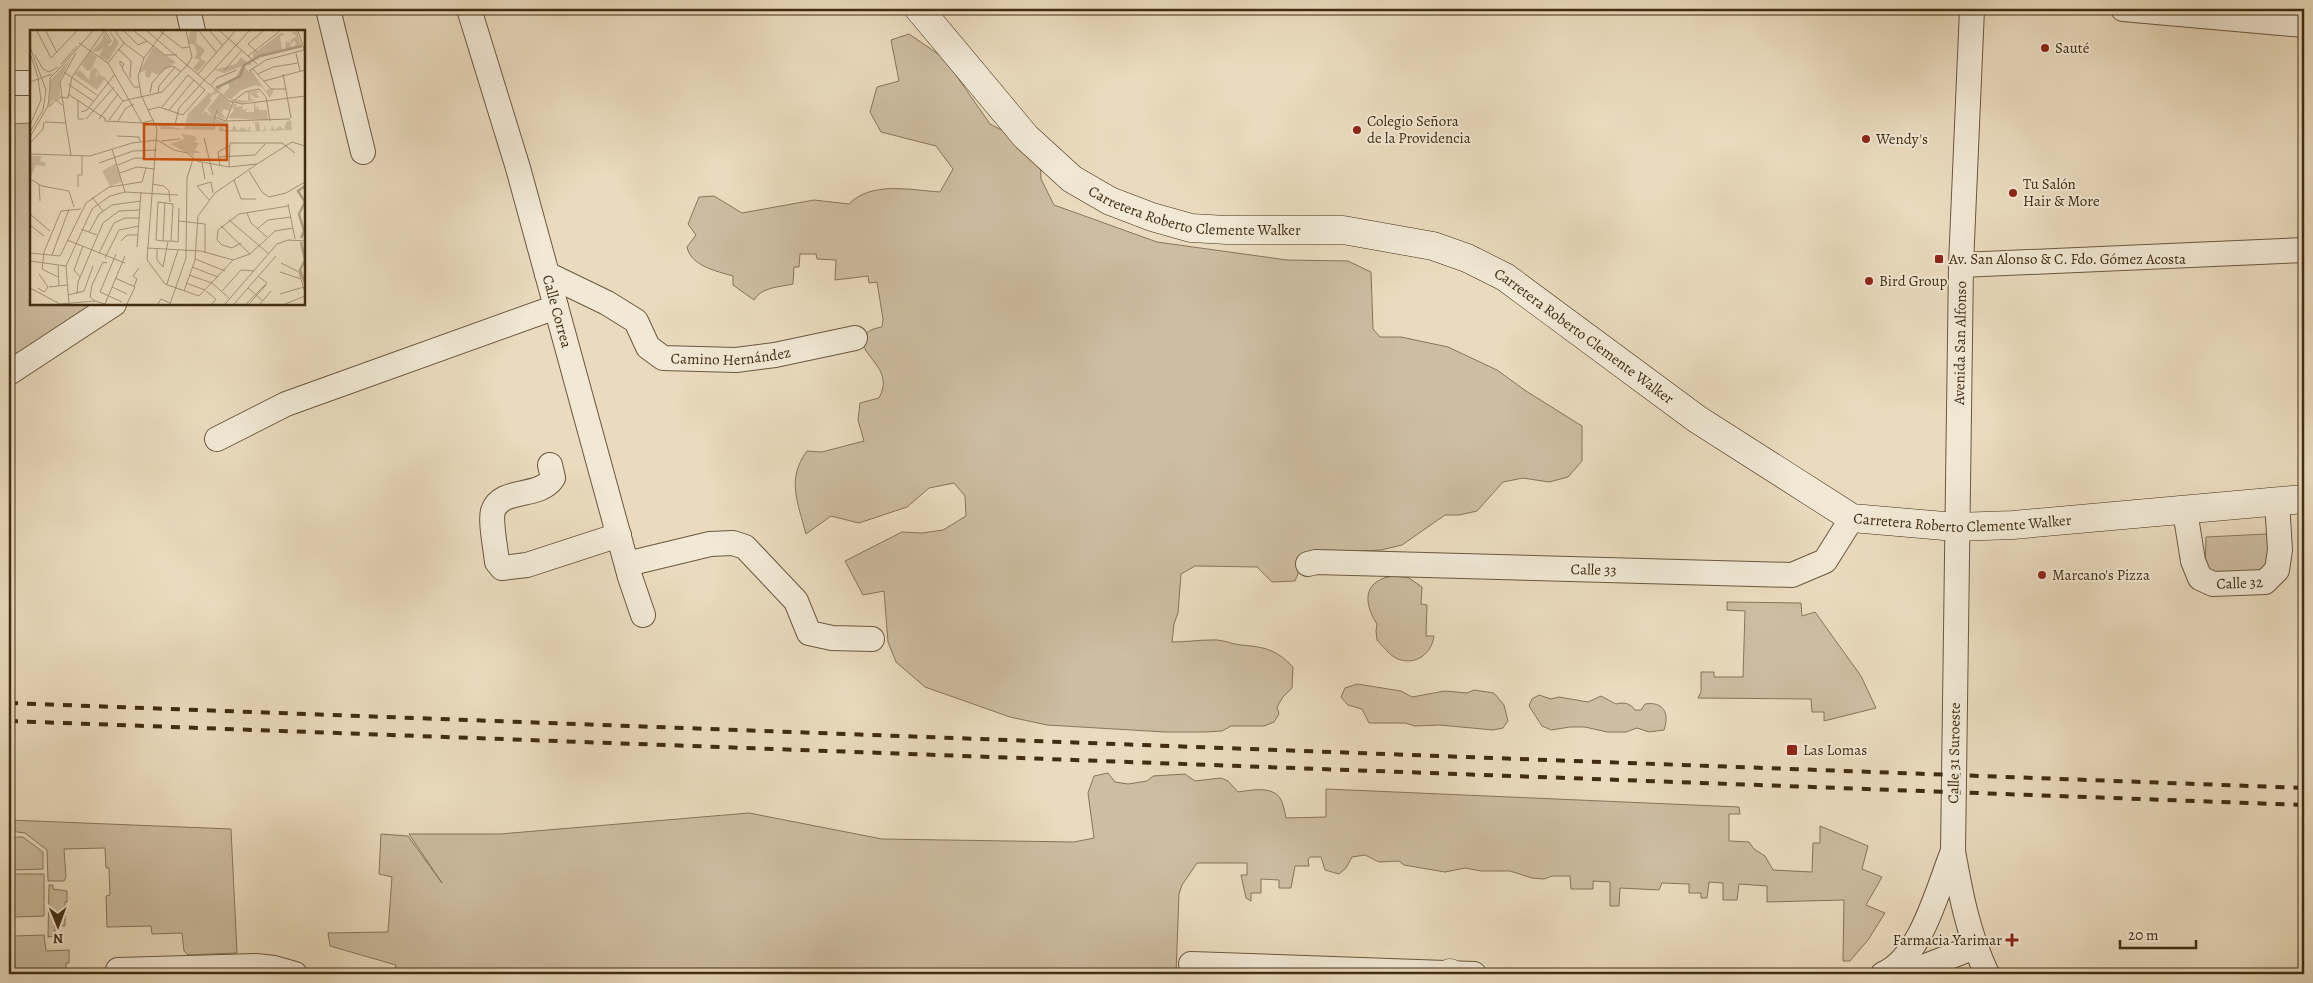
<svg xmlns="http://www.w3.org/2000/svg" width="2313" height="983" viewBox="0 0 2313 983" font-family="Alegreya,serif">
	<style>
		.green { fill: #cdbda1; stroke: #87755a }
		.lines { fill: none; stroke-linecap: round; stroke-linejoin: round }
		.minor-casing { stroke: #6b583d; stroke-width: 26 }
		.tertiary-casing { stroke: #6b583d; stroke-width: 29 }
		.secondary-casing { stroke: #412d12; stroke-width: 29 }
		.minor { stroke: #f1e8d5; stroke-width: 24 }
		.tertiary { stroke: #f1e8d5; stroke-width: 28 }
		.secondary { stroke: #f1e8d5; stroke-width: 28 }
		.rail { stroke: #412d12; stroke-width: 4; stroke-dasharray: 9 9; stroke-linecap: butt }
		.poi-dot { fill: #8f2418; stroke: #f1e8d5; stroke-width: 2 }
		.labels { text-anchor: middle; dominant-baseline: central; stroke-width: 4; stroke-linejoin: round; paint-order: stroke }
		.poi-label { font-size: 15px; fill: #412d12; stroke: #f1e8d5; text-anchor: start }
		.street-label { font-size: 15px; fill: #412d12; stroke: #f1e8d5 }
		.inset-river { fill: none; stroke: #b1a084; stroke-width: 2.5 }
		.inset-road { fill: none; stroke: #a69579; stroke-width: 1 }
		.view { fill: #cf520d; fill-opacity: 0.15; stroke: #cf520d; stroke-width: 2.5 }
		.inset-edge { fill: none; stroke: #412d12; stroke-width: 2.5 }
	</style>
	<rect width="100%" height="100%" fill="#eadbbe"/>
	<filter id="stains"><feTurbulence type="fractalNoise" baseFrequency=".004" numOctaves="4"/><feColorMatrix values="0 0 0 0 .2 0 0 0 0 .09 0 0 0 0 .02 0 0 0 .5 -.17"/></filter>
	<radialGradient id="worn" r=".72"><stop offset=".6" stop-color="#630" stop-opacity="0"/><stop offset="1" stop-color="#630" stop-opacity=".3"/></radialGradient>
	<path class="green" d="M909 34 944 58 990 124 1040 150 1041 179 1054 205 1157 242 1287 260 1348 261 1371 272 1373 329 1380 337H1401L1448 347 1497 370 1526 391 1582 426V461L1568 477 1549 482 1523 478 1503 482 1477 511 1459 515H1445L1402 545 1381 550 1340 552 1301 566 1295 581 1272 582 1257 567 1195 566 1181 574 1178 613 1174 624 1172 642C1185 642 1198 640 1211 640 1222 639 1231 644 1241 645 1264 647 1276 649 1293 667L1292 688 1283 697 1277 707 1279 714 1274 722 1264 726H1231L1222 731 1205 732H1165L1047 725 1010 717 925 687 896 662 888 642 884 591 863 595 845 561 902 532 922 533 943 530 966 516 965 496 954 483 929 488 907 507 859 523 831 516 806 534C798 503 786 479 807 451L822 452 864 441 858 420 860 403 879 398C893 372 869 362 861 341 866 331 871 329 882 327L883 319 877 282 869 283 868 276 835 280 836 260 817 259 816 254H800L799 267H794L793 284C780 287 761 287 754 300L733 285V276C716 271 691 266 687 247L696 235 688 224 699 197 714 196 742 213 814 200 849 204C871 181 911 190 940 192L953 169 936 146 881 132 870 112 877 87 899 81 891 40Z
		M31 123V304H105L9 367V124Z
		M2266 534C2272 549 2272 557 2263 572L2219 576 2205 567 2206 537Z
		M1395 576 1409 578 1422 587 1421 604 1427 605 1426 636H1434C1432 653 1416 666 1398 659 1390 656 1383 646 1377 640L1376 631 1377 624C1362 601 1364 579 1395 576Z
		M1727 602 1801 603 1802 616 1815 612 1861 676 1876 708 1824 721V712H1812L1811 699 1698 698 1701 692V672H1714V677H1743L1745 611 1727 610Z
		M1357 684 1401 691 1412 697 1445 691 1467 693 1474 690 1494 693 1504 705 1508 721 1503 728 1493 730 1440 725 1415 726 1405 723H1369L1362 709 1348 705 1341 697 1345 688Z
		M1539 695 1551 699 1559 697 1588 702 1601 696 1616 704C1624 702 1630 703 1635 710H1641L1645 704C1663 701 1670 713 1664 730L1649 732 1637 728 1626 732H1607L1585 727H1570L1551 730 1542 726 1529 706 1532 699Z
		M1108 773 1115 782 1128 784 1147 781 1153 776 1185 774 1195 781 1221 778 1228 781 1238 792C1252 790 1276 785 1282 802 1284 807 1285 813 1286 818L1326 817V789L1739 807 1740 814H1729V841L1749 842 1754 849 1765 856 1773 870 1812 872 1813 843H1820V826L1868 846 1862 869 1882 877 1866 905 1885 913 1868 940 1850 961H1843L1844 900 1767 902V886L1739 884 1737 900H1723V883L1709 882 1707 898H1701V893H1689V884L1662 883 1659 890 1620 888 1619 906H1610V882L1593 881V889H1571L1570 876H1552L1544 879 1532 878 1510 871H1481L1465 868 1445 872 1404 865 1399 861 1379 862 1365 855 1352 857 1346 868 1339 874 1325 870 1321 857H1310L1308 860 1309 866H1295L1291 888H1279V880L1261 879V893H1251V901L1246 898 1241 875H1247V863H1197L1182 885 1179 894 1176 974H394L396 965 330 946 328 933 388 932 392 877 379 874 381 834 408 836 442 883 409 834H500L749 813 882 839 1074 842 1094 838 1088 793 1094 776Z
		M9 820 231 829 237 953 188 955 184 951 182 933 152 934 151 926 107 927 106 896 110 895 109 868H106L105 848 64 849 66 877 64 881H48L47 850 25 833 9 831Z
		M13 837H23L43 852V869L12 870Z
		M13 874H44V916L14 917Z
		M49 885H53V889L67 891V902H65V926L55 925V936L48 937Z
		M44 935 46 951 69 950V963H66V974H15L14 936Z"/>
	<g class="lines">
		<defs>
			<g id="minor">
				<path d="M188 9 193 31"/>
				<path d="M328 9 363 152"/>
				<path id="s1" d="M469 9 518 168 630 577 643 615"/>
				<path d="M1972 9 1961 265 1953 851C1961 896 1968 933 1987 974"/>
				<path d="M2123 9 2304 25"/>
				<path d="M9 83H31"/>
				<path d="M1961 265 2304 250"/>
				<path id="s2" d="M547 274 607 303 636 321 648 347 663 358 736 360 775 355 855 338"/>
				<path d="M9 373 114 304"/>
				<path d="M217 439 286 404 556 307"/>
				<path d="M550 465 553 478C540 499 501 487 493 511 490 521 496 551 497 562L502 568 527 565 619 535"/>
				<path id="s3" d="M2185 511 2193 561 2200 578 2213 584 2265 582 2277 570 2280 550 2277 502"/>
				<path d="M627 564 710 544 733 543 745 547 796 601 809 633 832 638 872 639"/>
				<path id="s4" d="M1308 564 1316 562 1792 575 1825 561 1852 518"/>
				<path d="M1191 964 1474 974"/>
				<path d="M118 970 256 966 274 968 295 974"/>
				<path d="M1883 974C1921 958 1938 888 1953 851"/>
				<path d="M1905 974 1975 947"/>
			</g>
			<path id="tertiary" d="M1450 974V973"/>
			<g id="secondary">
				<path id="s5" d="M919 9 1026 137 1072 179 1110 201 1152 217 1191 228 1227 230H1343L1433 246 1467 258 1505 277 1697 419 1852 518 1956 527 2013 525 2304 499"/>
			</g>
		</defs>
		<use href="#minor" class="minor-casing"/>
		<use href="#tertiary" class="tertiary-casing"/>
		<use href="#secondary" class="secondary-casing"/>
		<use href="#minor" class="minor"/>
		<use href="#tertiary" class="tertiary"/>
		<use href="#secondary" class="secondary"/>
		<path class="rail" d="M9 703 2304 788
			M9 721 2304 805"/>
	</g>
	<g class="poi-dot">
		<circle cx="2045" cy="48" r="5"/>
		<circle cx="1357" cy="130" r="5"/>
		<circle cx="1866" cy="139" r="5"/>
		<circle cx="2013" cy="193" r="5"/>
		<rect x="1934" y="254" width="10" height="10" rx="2.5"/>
		<circle cx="1869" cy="281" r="5"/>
		<circle cx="2042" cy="575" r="5"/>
		<rect x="1786" y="744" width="12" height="12" rx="2.5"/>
		<path d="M2009.5 932.5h5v5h5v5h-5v5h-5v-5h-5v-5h5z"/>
	</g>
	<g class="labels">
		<g class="poi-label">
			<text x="2055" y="48">Sauté</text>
			<text x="1367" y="121">Colegio Señora<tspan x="1367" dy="17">de la Providencia</tspan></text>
			<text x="1876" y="139">Wendy's</text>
			<text x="2023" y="184">Tu Salón<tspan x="2023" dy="17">Hair &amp; More</tspan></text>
			<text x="1949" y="259">Av. San Alonso &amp; C. Fdo. Gómez Acosta</text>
			<text x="1879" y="281">Bird Group</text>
			<text x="2052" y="575">Marcano's Pizza</text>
			<text x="1803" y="750">Las Lomas</text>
			<text x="2002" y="940" text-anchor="end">Farmacia Yarimar</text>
		</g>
		<g class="street-label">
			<text stroke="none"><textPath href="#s5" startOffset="359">Carretera Roberto Clemente Walker</textPath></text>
			<text stroke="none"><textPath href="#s1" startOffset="315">Calle Correa</textPath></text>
			<text stroke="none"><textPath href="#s5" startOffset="779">Carretera Roberto Clemente Walker</textPath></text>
			<text transform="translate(1960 343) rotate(-89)">Avenida San Alfonso</text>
			<text stroke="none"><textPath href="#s2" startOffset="216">Camino Hernández</textPath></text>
			<text stroke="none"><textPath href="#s5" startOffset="1214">Carretera Roberto Clemente Walker</textPath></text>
			<text stroke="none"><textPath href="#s4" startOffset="286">Calle 33</textPath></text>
			<text stroke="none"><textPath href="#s3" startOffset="110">Calle 32</textPath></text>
			<text transform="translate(1954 753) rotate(-89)">Calle 31 Suroeste</text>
		</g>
	</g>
	<g transform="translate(30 30)">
		<rect width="275" height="275" fill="#eadbbe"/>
		<path d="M77 1 80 4V1L89 13 78 31 69 26 74 17 68 22 62 21 72 10 74 2 80 12 76 13 80 18 78 15 81 16 84 9ZM160 1H167L166 13 175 20 170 28 176 32 167 42 163 38 170 30 164 28 167 24 165 15 158 13ZM267 1 271 15 223 28V24L251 3 255 4 250 7 252 19H255L256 12H260L261 17 265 16 266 12 263 11 261 15V10L267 6 262 3ZM123 17 146 32 127 45 122 42 119 48 115 46 116 40 109 43ZM60 22 67 27 61 40 65 38 68 40 65 45 68 48 67 45 70 40 69 45 76 47 67 60 44 44 50 40 59 50 61 39 57 41 52 35ZM42 27 30 50V70H23L19 78 20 51ZM211 27 218 33 222 31 221 35 214 36 219 42 221 40 236 61 239 58 244 60 240 68 231 56H226L229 54 211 60 201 69 218 71V62L230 61 226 64 230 67 225 68 220 63 221 69 227 70 212 73 203 71 193 65 200 57 198 53 190 57V61L185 57 206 47 212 36 194 43 184 40 206 34ZM185 60 188 63 184 65 185 62 180 68 182 70 171 85 175 81 183 87 177 79 190 64 201 74 199 81 194 79 191 82 196 89 187 87 186 81 182 94 186 96 184 100 130 99 131 95 154 99 158 84 178 64 177 62 181 64ZM228 72 225 74 226 79 228 76 229 80H237L238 90 198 88 204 80 202 76 204 74H207L205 77 213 76V80L218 78 215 82H224V73ZM185 89 198 92V100H202L204 95 208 101 211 97 218 100 220 95V101H226L225 93 222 92H229L230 101 234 100 235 95 236 101H241L242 95 244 100 250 96 254 100 256 92 261 90 262 100 209 102 189 101V96L195 100V97L184 93ZM151 104 165 106 167 110 163 112 169 113 165 120 172 123H163L165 127 140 114 155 109ZM0 126H11L10 131 16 133 15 136 6 135 0 148ZM86 133 92 152 80 156 72 141Z" fill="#cdbda1"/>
		<path class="inset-river" d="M186 58 210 46 214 35 230 26 272 16M271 208 274 201 269 184 275 172 268 161 275 156M271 212 275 230 270 240 275 253"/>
		<path class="inset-road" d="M7 1 21 28 47 1M16 1 27 23M75 1 81 11 77 14M85 1 94 13 114 28M94 1 108 15 117 11M104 1 135 25H147M117 1 199 71 212 74 275 66M130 1 152 18 159 17M134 1 114 28 108 46 111 65 127 99 117 230 135 254 169 266 203 230M169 1 186 22M180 1 192 15M190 1 227 34M268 1 275 22M49 13 78 33 112 93M0 17 16 60 13 80 0 102M88 19 101 31 100 48M227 22 218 14 233 1M266 23 270 41M5 25 13 39M1 26 8 47M218 26 250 1M78 33 94 13M31 34 47 16M92 37 94 34 90 31V34L92 37 93 40 101 52 104 57H109M222 38 241 59H256M13 39 19 42 28 37M28 40 63 1M195 40 211 21M219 41 236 30 274 20M34 42 67 65M168 44 205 1M228 44 243 37 268 33M253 44 261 88M75 49 93 71M234 51 275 40M0 52 22 44M38 54 63 71M181 55 187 48 207 40M20 57V48L29 39M120 63 122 53 135 38 143 36 151 42M128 63 129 56 145 37M38 64 76 89M30 67 38 68 42 47 74 1M48 70V89H54M204 71 215 62 229 59 236 67 240 91M19 77 26 70 32 75M118 80 129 77 153 85 175 60 158 45 132 77M139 80 164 50M187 80 183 94 193 96M51 82 57 80 85 44M184 87 196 91 260 89M75 88V91L112 93 124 90M56 89 84 57M69 89 88 64M79 90 93 71 132 62 158 34 162 27 156 1M88 91 96 78 104 74M196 91 203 72M15 92 36 93M0 95 11 70 8 48M36 95 30 52 46 23M36 95 41 125M126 95H155M145 95 149 78 219 1M87 106 109 107 110 111M0 107 18 76 20 56M174 108 183 145M131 111 150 109M0 113 13 99 14 92M82 119 95 162M0 124 60 126 102 113 127 110 144 120 157 123 167 131 199 137 227 134 262 112 275 116M189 127 225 125 235 114M69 133 103 121 127 120M172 133 175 149M88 135 105 128 126 129M190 136 188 122 199 116M199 137 200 113H252L265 123M219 141 232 162 239 167 256 163 275 152M90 143 107 137 125 139M0 149 12 156 39 161 44 177M204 150 211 169H226M9 154 10 171M122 154 134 156 139 161 140 172M48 157V145H52V126M62 167 73 181M179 170 167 156 181 152 183 163M258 174 265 209M217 183 221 193 237 207M0 184 20 201M199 190 239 224M149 191 175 194V223M0 195 14 206M191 196 220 224M51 199 67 205M227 199 238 190 261 187M59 202 69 184 82 175 111 171M37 210 95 233M91 211 97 205H108M133 211 135 172M141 211 143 174 128 172 126 210 133 211H141L148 212 149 178M211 213 202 218 192 215 187 210 188 200 209 184 258 176M107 217 111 162M117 218 171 221 203 230 220 224 245 201 263 198M127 219V230L133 237 138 211M0 223 30 226 56 173 79 157 112 152 116 138M69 223 84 193 95 188H109M86 224 70 262 92 272M22 225 39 179M75 228 89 200 109 196M165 229 195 241M0 231 36 236M251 233 269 242 275 263M28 235 29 256M162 237 188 247M250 242 271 249M159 245 182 253 200 269M28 247 12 239 14 222 31 181 51 179M50 247 44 240 53 216M85 248 105 257 97 274M156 253 175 260M137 254 148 220M104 256 107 249 103 246 109 238M19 257 37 255M82 257 97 264M0 258 30 274M8 258 14 262 18 257 9 244M218 258 233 271M154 261 165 230 168 186 185 163 227 134M176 261 186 269 182 274M192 261 211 240 224 241M47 264 48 252 73 193 89 181 110 180M250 264 274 257M38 265 54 261 63 236M65 271 60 267 62 255 73 232 77 233M30 274 65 271 75 274M39 274 36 236 62 179 80 166 95 162 148 165M75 274 95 226M128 274 131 269 140 273M140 274 156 228 157 148 163 129M195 274 247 214 258 210 275 211M204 274 246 226M216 274 237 253 228 246M219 274 236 255M230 274 241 261M255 274 275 266"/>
		<path class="view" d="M114 94 197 95V130L114 129Z"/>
		<rect width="275" height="275" class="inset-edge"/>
	</g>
	<rect width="2313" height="983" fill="none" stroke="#eadbbe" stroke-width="30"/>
	<rect x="10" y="10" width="2293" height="963" fill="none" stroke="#412d12" stroke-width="2.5"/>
	<rect x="15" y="15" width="2283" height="953" fill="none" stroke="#412d12"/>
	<g transform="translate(58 926) rotate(179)" stroke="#f1e8d5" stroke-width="4" paint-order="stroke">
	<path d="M0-4L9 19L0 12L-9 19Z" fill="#412d12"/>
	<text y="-8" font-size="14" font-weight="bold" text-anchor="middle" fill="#412d12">N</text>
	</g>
	<path d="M2120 940v8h76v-8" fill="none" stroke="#412d12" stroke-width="2.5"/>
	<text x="2128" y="940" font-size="15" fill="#412d12" stroke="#f1e8d5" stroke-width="4" paint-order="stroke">20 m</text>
	<rect width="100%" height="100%" filter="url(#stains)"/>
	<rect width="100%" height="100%" fill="url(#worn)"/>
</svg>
